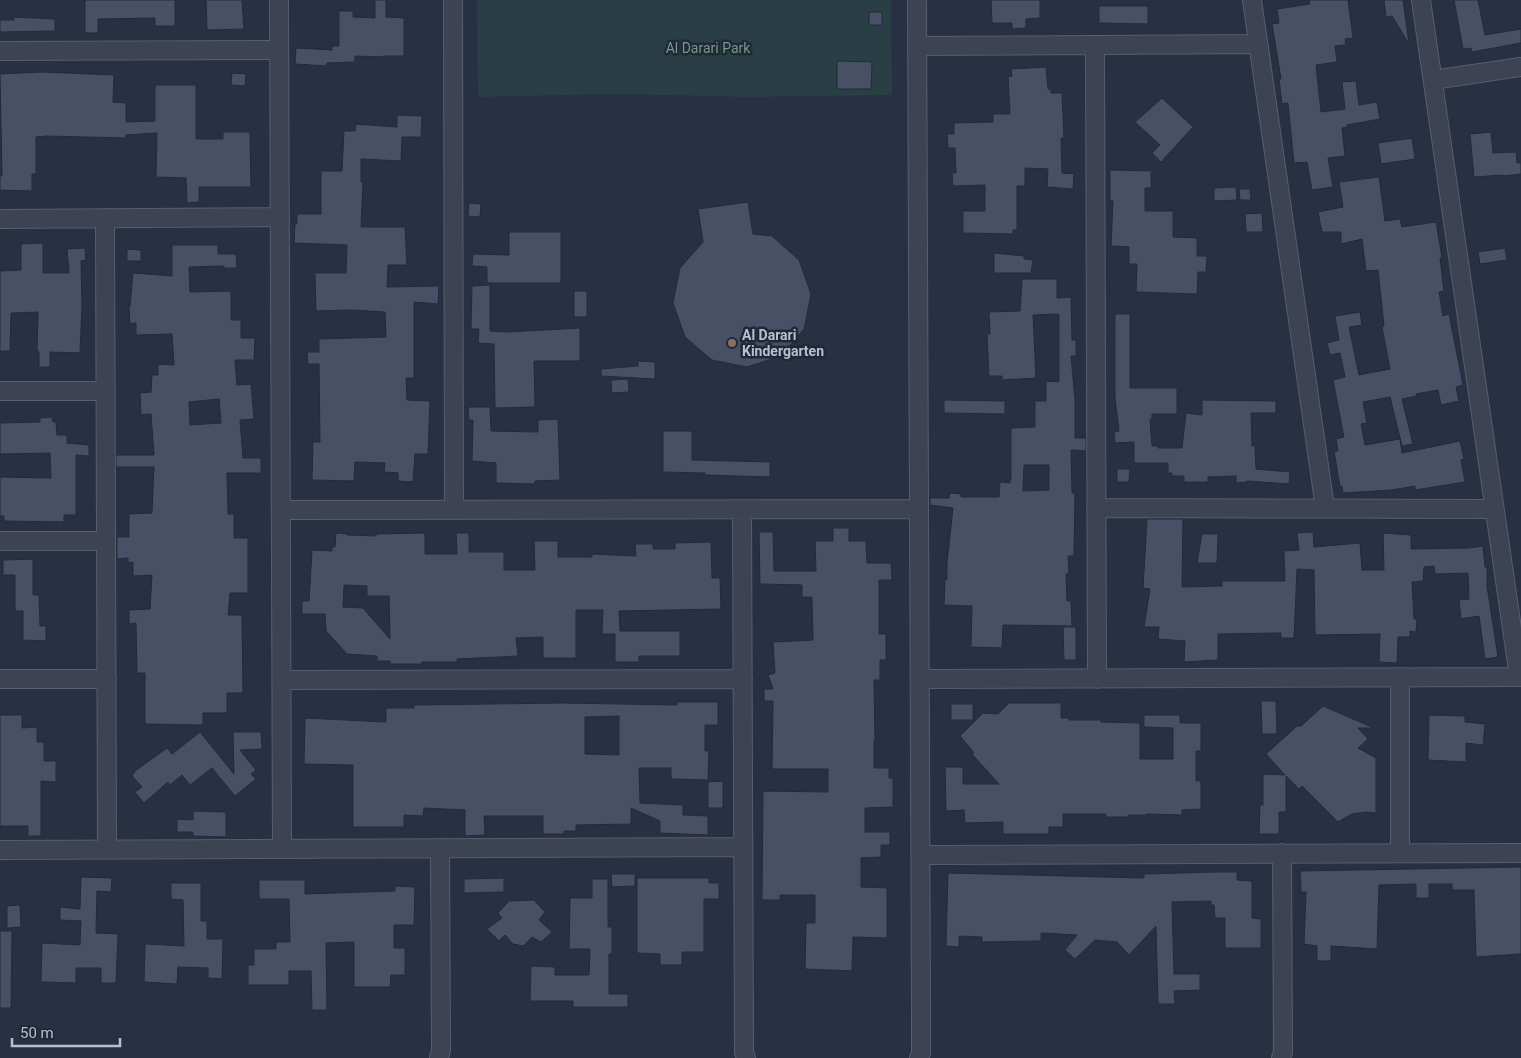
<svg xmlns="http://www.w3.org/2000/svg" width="1521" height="1058" viewBox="0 0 1521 1058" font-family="Roboto,sans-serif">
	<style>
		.park { fill: #2a3e45 }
		.building { fill: #485065; stroke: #232a3b; fill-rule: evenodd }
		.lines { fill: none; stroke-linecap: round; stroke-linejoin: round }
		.minor-casing { stroke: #585e6e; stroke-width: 20 }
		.minor { stroke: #3d4353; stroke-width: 18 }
		.education-dot { fill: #8d6e63; stroke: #212839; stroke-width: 2 }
		.labels { text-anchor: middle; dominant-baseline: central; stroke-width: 5; stroke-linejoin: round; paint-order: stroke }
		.park-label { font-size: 14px; fill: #729d82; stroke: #212839 }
		.poi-label { font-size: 14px; font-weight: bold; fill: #babfcd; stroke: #212839; text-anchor: start }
	</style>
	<rect width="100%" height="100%" fill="#283044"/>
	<path class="park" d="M477 0H891L892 95 753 97 616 94 478 97Z"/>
	<path class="building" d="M85 0H175V26H155V18L98 19V33H85Z
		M206 0H242L244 29 207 30Z
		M375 0H386V17L404 18V56H383V57L355 56V62L327 63 326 66 295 64 296 48 332 50V46H339V11H353V17L375 18Z
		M991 0H1040V18L1026 19V28L1012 29V23H992Z
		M1309 0H1348L1353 38 1345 39 1346 45 1335 46 1337 62 1316 65 1321 112 1345 109 1342 82 1356 81 1359 105 1377 102 1380 119 1347 125V127L1342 128 1345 156 1328 158 1333 187 1312 190 1307 162 1294 163 1288 103 1282 104 1279 79H1281L1272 24 1279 23 1277 9 1310 4Z
		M1384 0H1403L1409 44 1392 16 1386 17Z
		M1454 0H1478L1485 35 1521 29V43L1472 52 1471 48 1463 49Z
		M1099 6H1148V24L1099 23Z
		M869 12H882V25H869Z
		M14 17 55 19V31L0 32V20H14Z
		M837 61 872 62 871 89H837Z
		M1046 67 1048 89H1051V93H1062L1064 138H1061L1062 173 1074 174 1073 189 1047 187 1048 169 1025 168V186H1017V230H1013V234L963 233V211H985V185L953 186 952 173H956L955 148H948L947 134H954V123L993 122V114H1010L1008 77 1012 76 1011 69Z
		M41 72 114 75 113 102 126 103V122L155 121V85H196V139H223V132H250L251 187H199V202L187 203 186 178 156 177 157 133 126 135 125 138 46 136 36 137V174H32V191L0 190V176H2L0 74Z
		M232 73 246 74 245 86 231 85Z
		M1162 98 1193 127 1161 162 1152 153 1160 145 1135 122Z
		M397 115 422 116 421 137H402L401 161 361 159V182H363L361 227H405L407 265H388L387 287 439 286 438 304 414 302V378H406L407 400 430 401 428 454H415L413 482 398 481V473L384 472 385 463 355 462 354 481 312 480 313 442H320L319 364H308L307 352H319V339L386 337 385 312 351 310 316 311 315 273H346L347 245 294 243 295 224H297V214H321V171H342L344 131H355L356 124 397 127Z
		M1491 132 1493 153 1516 152 1517 163H1521V174L1503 176V175L1474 177 1470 134Z
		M1412 138 1415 159 1381 164 1378 143Z
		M1110 170 1153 171 1151 173V188H1145V211H1173V237L1197 238V256H1207L1206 272H1198L1197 294 1136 292 1137 264H1129V247L1111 246 1113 201H1110Z
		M1379 177 1385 221 1400 219 1402 227 1436 222 1442 258H1440L1444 291 1439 292 1443 316 1449 314 1463 385 1456 387 1459 401 1441 405 1438 390 1416 394 1417 396 1402 399 1413 444 1402 446 1390 397 1363 402 1367 423 1361 424 1365 445 1400 439 1402 453 1460 441 1464 459 1461 460 1465 482 1415 490V486L1392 490 1343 493 1342 486 1340 487 1334 451H1338L1336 439 1344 437 1333 380 1345 377 1340 353 1330 355 1327 343 1339 340 1335 316 1360 312 1362 325 1349 327 1359 375 1390 369 1382 327 1384 326 1378 270 1366 271 1362 239 1341 244V232H1322L1318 212 1343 207 1339 182Z
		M1236 187 1237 200 1214 201V188Z
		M1239 189H1250L1251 200H1240Z
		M748 202 753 234 772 236 799 260 811 294 804 329 781 356 747 367 712 360 685 337 673 303 680 268 703 242 698 209Z
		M469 203 481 204 480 217 468 216Z
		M1262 213 1263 232H1246L1245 214Z
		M509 232H561V283H487V267L472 266 473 254 509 255Z
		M43 243V273H69L67 249 85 248 86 260 81 261 82 305 80 353 50 352V367H39V352L37 351 38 312 11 313 10 351H0V271L21 270V244Z
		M172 245H218V254H236L237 268H224V266L189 267 190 292 231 291V320H241V338H255L254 360H235L237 385 251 384 254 419 240 420 243 458H261V473H227L228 514H234V538H248V593H230L228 615H242L243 693H227V713H203V725L145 724V673H137L136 623 129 624V610L150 609 152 575 133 576V562L128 563V558L117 559V537H129V514L152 513 154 467H116V455H154L151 414 141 415 140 393 151 392 152 375H158V364L174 365 172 334 136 335V323L130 324 129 306H130L133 273 172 276ZM219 399 221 423 190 425 189 402Z
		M1505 248 1507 260 1480 264 1478 252Z
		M127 249 141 250V261H127Z
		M994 253 1024 256V259L1033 260 1031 273H994Z
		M1022 279H1057V298L1071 297 1072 340H1076V356H1071L1075 399V438H1086V451L1071 450 1072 493H1075L1074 556H1068L1069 574H1066L1067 601H1071L1072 626 1003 625 1002 648 971 647 972 606 944 605 945 579 947 580V562L953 508 930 505V498H949L950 493 961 494V497H999L1000 482 1010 483V480H1011V428L1035 427V401H1046V381L1059 382V314L1033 315 1036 378 1002 380V376H989L987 334H990L989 312 1020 311ZM1024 465H1049V490L1023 491Z
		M490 285V331L507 332 580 328V361H534L535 407 495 408 494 344 478 343 479 329H471L472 286Z
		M574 291H587V317H574Z
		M1115 314H1130V388H1177V414H1152V419H1150L1152 446H1158V448H1182L1186 413 1202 415V400L1276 401V413H1251L1252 446H1255L1256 469 1290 472 1289 484 1247 481V482L1236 483V476L1208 477V482H1184V476H1172V473H1168V463H1134V442L1115 443 1114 432 1119 431 1115 398Z
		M638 361 655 362V379L601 376V369L638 366Z
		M628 379 629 392 612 393 611 380Z
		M944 400 1005 401V414L944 413Z
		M468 407H490L491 431 538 432V420L558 419 560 480 535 481V484L496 483V463L472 461 473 420H469Z
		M52 417 53 422H56L57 435H67V443L89 445V456L76 455V515H64V522L4 521V516H0V477L51 478 50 453 0 454V423L40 422V418Z
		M663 431H692V460L770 462V477L705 475V473L663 472Z
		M1117 469H1130L1129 482H1117Z
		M1147 519H1183L1182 587 1222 586V581H1285L1284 551 1299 550 1297 533 1313 532 1314 547 1360 543 1362 570H1384L1383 533 1411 535V549L1469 548 1483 546 1485 567H1487V586L1498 657 1485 659 1479 616 1461 619 1459 600 1469 599 1468 573 1435 574 1434 566 1424 567 1423 581 1412 582 1414 619H1417L1416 632 1410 631V637H1398L1397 663 1379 662 1380 634 1315 635 1314 570 1297 569 1294 638H1281V633L1218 634V660L1184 662 1185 641 1158 639 1159 627H1144L1150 589 1143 588Z
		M833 528H849V541H866L867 563H891L892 580H879V634H886V660H880V680H874L875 741H874V768H889V778H893V807L865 808V832H890V845H881V857L861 858V887L887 888V938L853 937 852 971 805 969 806 923H815V895H780V900H762L763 791 828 792V769H772L773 701H764V689H773L768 675 775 673 773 642 813 640 812 597H802V585L760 584 759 532H773L774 571H816L815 541H833Z
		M336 533 347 534V535L376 536V534L425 533V554H457L456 533H469V552H504V570H535L534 541H558V557H592V554L636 556 635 544H653V549H675V543L711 542 712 578H720L721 609 619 611 620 631H680V656H639V662H615V634H602L603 610H576V658H543V637L516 638 518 656 457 659V662H422V664H390V661H377V656L347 654 326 631 325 614H302V601H309L312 550 332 551V547H335ZM344 585 367 586V596H389L390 639 363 608 343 607Z
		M1202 534H1218L1217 563H1197Z
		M33 559V595H39L40 626H46V641L23 640V611H15V575H3V560Z
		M1063 627H1076V660H1064Z
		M1261 701H1276L1277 734H1262Z
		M677 702H718V725H705V751H709L708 780 671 779V768H639L640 803 683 805V815L708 816V835L660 833V821L631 808V824L576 825V831H564V834H543V816H484L485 835 465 836V810L424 808 423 816 404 815V827H353V765L304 764 305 718 386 722V708H414V705L563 703 677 705ZM619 716V755L585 754V717Z
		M1009 703H1061V718H1069V720H1101V722L1140 723V759H1173V728L1144 727V715H1180V723H1201V751H1196V781H1201V809L1182 810V815L1146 814V815H1128V817H1106V814H1063V827H1049V834H1003V822L965 823 964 810 946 811 945 767H963V784H999L971 753H974L960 736 983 713 998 714Z
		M951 704H973V720H951Z
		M1323 706 1374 728H1358L1368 739 1358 748 1376 758V813L1366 812 1352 814 1338 822 1302 786 1299 789 1286 776V812H1279V834H1259L1260 805H1263V774L1285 775 1266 754 1297 726H1301Z
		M0 715H22V728L37 727V742H44V761H56V782L41 781V836H28V826H0Z
		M1429 715 1465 716V722L1485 724 1483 745 1466 743V762L1428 760Z
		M200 732 234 774 233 732H261L262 749 240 750 256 770 251 774 256 779 235 796 212 768 190 785 182 775 170 785 168 782 144 803 135 792 142 787 132 776 135 771 167 748 172 754Z
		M723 781V808H708V782Z
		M193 811 226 812V837L193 836V832H177V819L193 820Z
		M1521 867V954L1476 957 1474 890H1452V884H1429V898H1416V884L1379 885 1377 949 1331 946V961H1317V946L1304 944 1306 892H1301L1300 871Z
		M1217 872H1237V880L1252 881V918L1261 919V948H1225V918H1215L1214 905H1211V901L1172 902 1174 974H1200V990L1174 991 1175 1004H1158L1156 926 1129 955 1117 942 1095 940 1075 959 1065 950 1077 935 1041 933V941L982 942V937L959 936V947L946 946 948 873 1144 878V874Z
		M611 874H635V886L612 887Z
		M81 877 112 878 111 892 97 891 96 933 118 934 116 983H101V968H76V983L41 982 42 943 80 945 81 921 60 920V907L80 909Z
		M504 878V892L464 893V879Z
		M637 878H709V883H719V899H704V952H682V965H660V954L637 953Z
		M592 879H608V927H612V954H609V994H628V1007H573V1001H530L531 966 555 967V975H589L590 949H569L570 898H592Z
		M259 880H305V894L395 891V886L415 887 414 925H394V948H405V975H391L390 987H354V942L326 943 327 1010H312L311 971H289V985H248V965H254V949H276V942H290L289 899H259Z
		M171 883H201V921H207V939H223L222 979 208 978V968L178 967 177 984 144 982 145 944 184 946 183 900 171 899Z
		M534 900 545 912 539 920 552 932 541 942 532 937 523 946 513 944 505 935 499 941 487 929 502 918 498 913 509 901Z
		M20 905 21 927 7 928V906Z
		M0 931H12L11 1008H0Z"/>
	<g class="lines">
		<defs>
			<path id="minor" d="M279 0 282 849
				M453 0 454 510
				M917 0 921 1014V1053L919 1058
				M1252 0 1325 508
				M1421 0 1519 677
				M1095 45 1097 679
				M917 46 1258 44
				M0 51 279 50
				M1433 80 1521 67
				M105 218 107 850
				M0 219 280 217
				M0 391H106
				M1096 508 1494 509
				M281 510 919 509
				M742 510 744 1052 746 1058
				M0 541H106
				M1400 677V853
				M0 679H107
				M920 679 1521 677
				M282 680 743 679
				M0 850 743 847
				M920 855 1521 853
				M439 1058 441 1050 440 848
				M1281 1058 1283 1052 1282 853"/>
		</defs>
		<use href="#minor" class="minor-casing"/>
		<use href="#minor" class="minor"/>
	</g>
	<circle class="education-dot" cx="732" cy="343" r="5"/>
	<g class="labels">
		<g class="park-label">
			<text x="708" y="48">Al Darari Park</text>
		</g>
		<g class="poi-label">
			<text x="742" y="335">Al Darari<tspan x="742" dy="16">Kindergarten</tspan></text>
		</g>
	</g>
	<path d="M12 1038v8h108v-8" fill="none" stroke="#babfcd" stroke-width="2.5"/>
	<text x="20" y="1038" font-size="15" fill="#babfcd" stroke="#212839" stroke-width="4" paint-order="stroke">50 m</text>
</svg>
